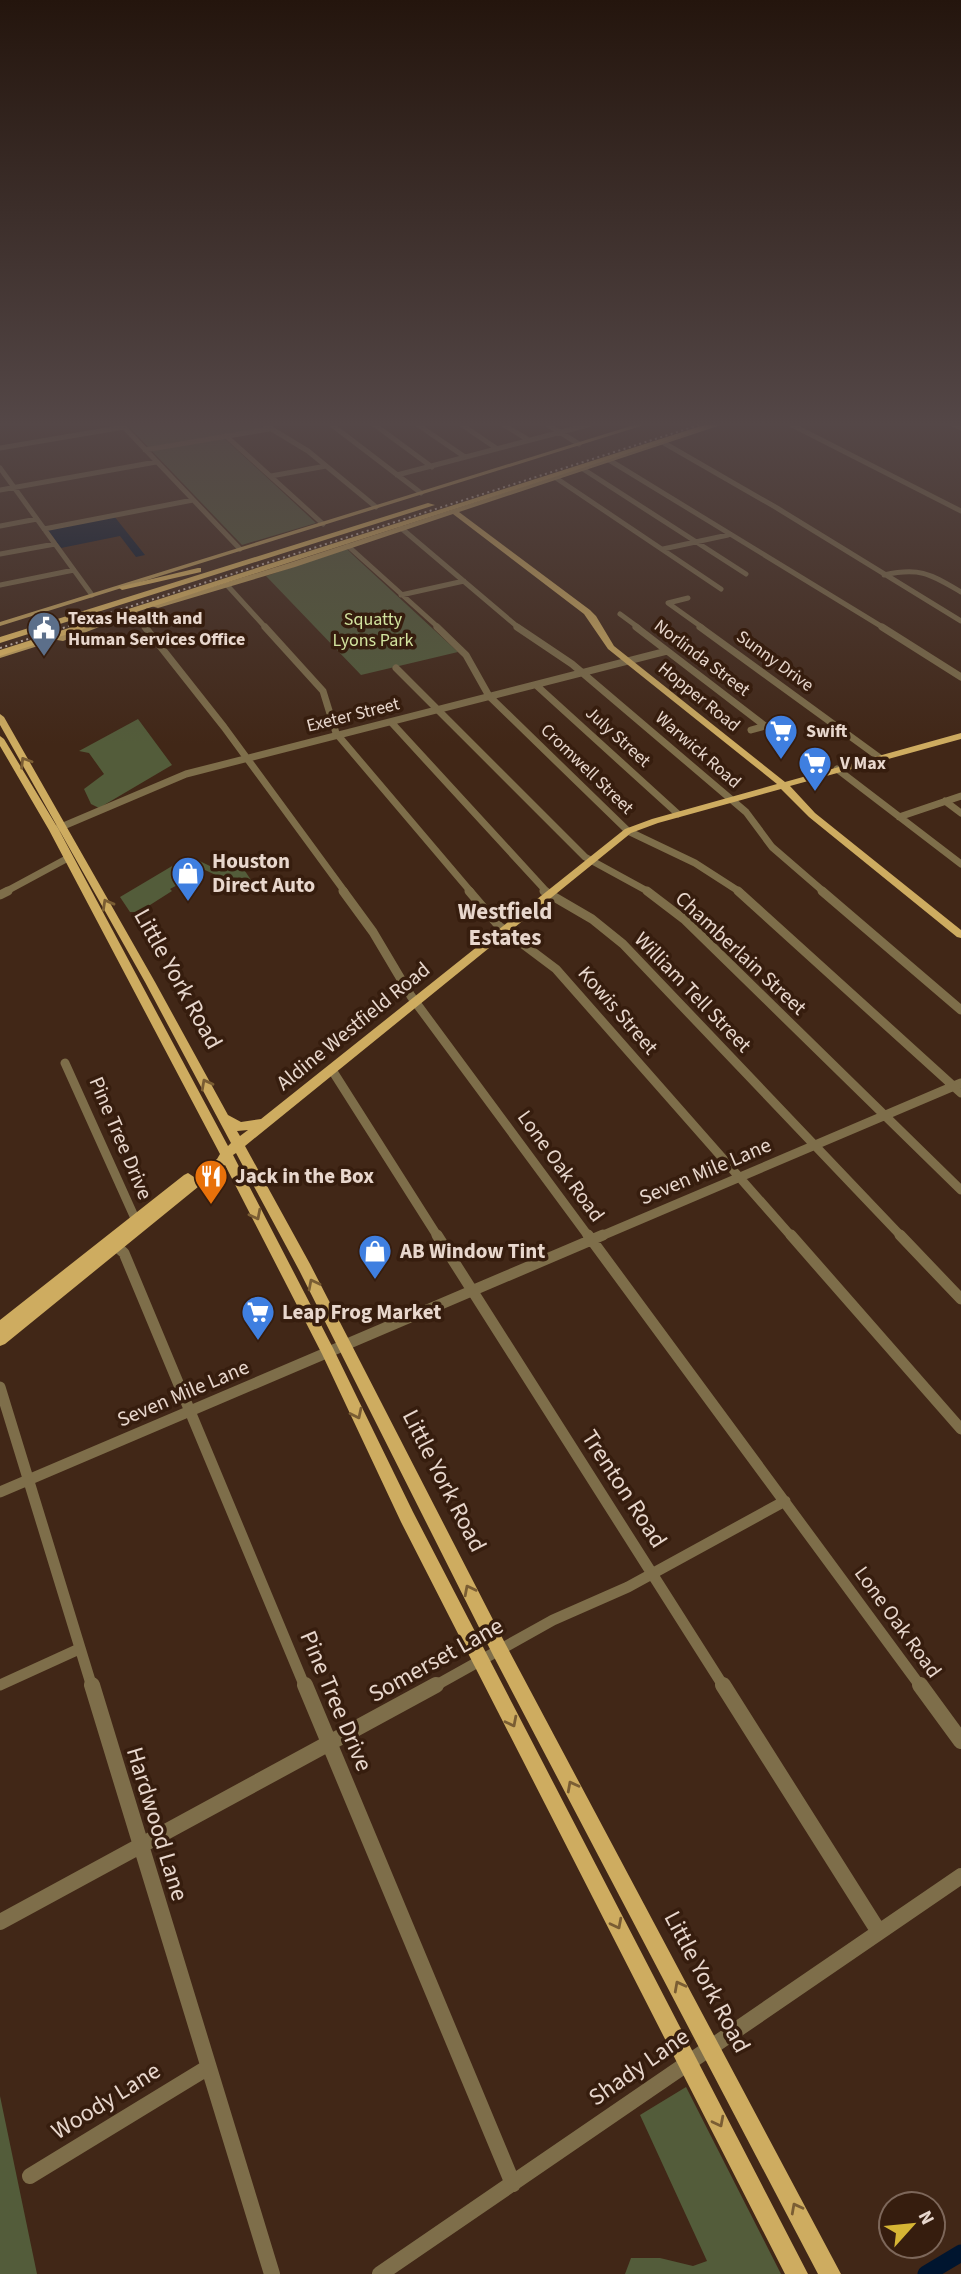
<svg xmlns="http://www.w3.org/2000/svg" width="961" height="2274" viewBox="0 0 961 2274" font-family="'Source Sans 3',sans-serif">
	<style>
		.green { fill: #535c3a }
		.water { fill: #00152f }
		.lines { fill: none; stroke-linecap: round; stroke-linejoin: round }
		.river { stroke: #00152f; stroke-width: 17 }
		.minor-far4 { stroke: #7e6e4a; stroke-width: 5 }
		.minor-far3 { stroke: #7e6e4a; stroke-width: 7 }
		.minor-far2 { stroke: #7e6e4a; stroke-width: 9 }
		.minor-far1 { stroke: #7e6e4a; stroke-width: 11 }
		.minor { stroke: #7e6e4a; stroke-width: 16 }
		.major { fill: #ceac60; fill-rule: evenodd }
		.highway { fill: #eec567; fill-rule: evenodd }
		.rail { stroke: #d6c4b9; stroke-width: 2; stroke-dasharray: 2 3.5; stroke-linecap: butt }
		.oneway { stroke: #7a5d33 }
		.labels { text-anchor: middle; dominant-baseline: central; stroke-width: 7; stroke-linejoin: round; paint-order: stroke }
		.far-poi-label { font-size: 18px; font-weight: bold; fill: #e8d7cd; stroke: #361d0e; text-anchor: start }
		.far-park-label { font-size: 18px; fill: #d2e49f; stroke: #361d0e }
		.far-street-label { font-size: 18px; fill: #e8d7cd; stroke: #361d0e }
		.poi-label { font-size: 21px; font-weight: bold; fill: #e8d7cd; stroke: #361d0e; text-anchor: start }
		.street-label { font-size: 21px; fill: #e8d7cd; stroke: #361d0e }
		.neighbourhood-label { font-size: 23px; font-weight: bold; fill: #e8d7cd; stroke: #361d0e }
		.near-street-label { font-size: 24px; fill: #e8d7cd; stroke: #361d0e }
	</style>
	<rect width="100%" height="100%" fill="#412717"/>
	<path class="green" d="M127 425H260L263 428 222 436 316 523 242 545Z
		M347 549 353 555 458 652 361 675 266 576Z
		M138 719 172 765 99 808 91 804 84 789 104 774 89 753 79 751Z
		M189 856 210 866 237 859 253 883 239 886 205 870 170 889 172 891 139 912H130L120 897Z
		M686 2087 781 2274H625L631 2258H660L693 2266 707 2261 640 2115Z
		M0 2096 37 2274H0Z"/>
	<path class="water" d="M114 516 145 555 136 557 120 536 61 548 47 529Z"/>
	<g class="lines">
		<path class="river" d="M926 2274 961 2253"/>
		<path class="minor-far4" d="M122 425 240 549
			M265 425 308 451 376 507
			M332 425 421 493
			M375 425 432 467
			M418 425 465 457
			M462 425 496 448
			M504 425 527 439
			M548 425 579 444
			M792 425 961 511
			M954 425 961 428
			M226 436 323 524
			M664 443 777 508 961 621
			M0 448 124 427
			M145 450 269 429
			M609 460 884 628
			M0 468 92 595
			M583 469 746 574
			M397 475 588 425
			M271 476 326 466
			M556 478 721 589
			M0 490 156 462
			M0 526 37 519
			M401 528 519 628
			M44 529 193 500
			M348 546 439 628
			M663 549 728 535
			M0 554 55 544
			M884 575C920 567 930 574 961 592
			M226 584 266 628
			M0 585 74 570
			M401 595 464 581
			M688 598 668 603 703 628
			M134 612 147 628
			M620 614 639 628"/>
		<path class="minor-far3" d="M145 627 224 727 345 892
			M265 627 323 691 336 733 471 892
			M437 627 466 655 489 696 628 831 695 863 740 892
			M517 627 572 664 746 812 772 847 824 892
			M636 627 765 726
			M700 627 880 758
			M882 627 961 677
			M396 668 585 857 649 892
			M536 685 678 814
			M391 722 547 892
			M751 730 779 722
			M837 769 961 864
			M945 801 961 813
			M899 817 961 796
			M54 830 186 774 667 651
			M5 892 68 858"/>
		<path class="minor-far2" d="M343 891 373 932 411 996 589 1237
			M469 891 499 926 556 969 792 1237
			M544 891 592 919 623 944 902 1237
			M647 891 685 920 961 1190
			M738 891 961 1093
			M822 891 961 1010
			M0 895 8 891
			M65 1063 138 1225
			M332 1070 438 1237
			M599 1237 961 1083"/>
		<path class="minor-far1" d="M437 1235 724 1687
			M588 1235 921 1687
			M791 1235 961 1429
			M900 1235 961 1299
			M113 1243 124 1253 305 1687
			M0 1387 92 1687
			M0 1492 603 1235
			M0 1685 79 1649
			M433 1687 553 1620 628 1587 785 1501"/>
		<path class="minor" d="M92 1685 272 2274
			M305 1685 513 2184
			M723 1685 879 1932
			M920 1685 961 1741
			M0 1922 436 1685
			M30 2176 207 2068
			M380 2274 961 1876"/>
		<path class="major" d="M634 425H644L0 626V622Z
			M711 425H721L459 512 590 610 596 616 614 646 785 782 961 733V739L790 786 815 813 961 930V938L957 937 809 817 781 789 658 823 631 833 245 1146 310 1264 506 1645 841 2274H818L494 1657 299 1270 236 1153 233 1155 333 1348 413 1512 808 2274H785L401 1522 322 1354 225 1165 5 1344 0 1346V1320L184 1175 188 1173 194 1177 217 1159 220 1154 49 830 0 746V736L4 739 59 830 228 1146 231 1143 145 982 0 725V714L4 717 155 982 228 1115 241 1122 261 1119 625 829 652 819 777 784 608 649 584 614 453 514 295 567 158 608 151 606 289 563ZM248 1130 240 1136 237 1131Z
			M131 610 138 612 63 641 57 640 0 658V653L64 632 70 633Z"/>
		<path class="highway" d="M704 425H715L0 656V650Z
			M428 503 435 505 0 643V637Z
			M198 568H201V572L122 590 118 587Z"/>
		<path class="rail" d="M0 648 699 425"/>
	</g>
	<defs><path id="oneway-chevron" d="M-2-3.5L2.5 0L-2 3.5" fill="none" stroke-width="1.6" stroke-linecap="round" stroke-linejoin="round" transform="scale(1.75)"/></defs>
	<g class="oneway">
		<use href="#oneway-chevron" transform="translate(25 762) rotate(-122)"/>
		<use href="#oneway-chevron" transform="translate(107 904) rotate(-119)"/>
		<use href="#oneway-chevron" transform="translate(206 1084) rotate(-118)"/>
		<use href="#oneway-chevron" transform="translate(256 1215) rotate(63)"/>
		<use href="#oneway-chevron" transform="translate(313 1284) rotate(-117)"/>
		<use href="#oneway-chevron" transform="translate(357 1414) rotate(64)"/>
		<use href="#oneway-chevron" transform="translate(469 1590) rotate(-117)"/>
		<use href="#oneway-chevron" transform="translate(512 1722) rotate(63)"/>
		<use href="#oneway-chevron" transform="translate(572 1786) rotate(-118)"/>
		<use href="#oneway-chevron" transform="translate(617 1924) rotate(63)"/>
		<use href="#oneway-chevron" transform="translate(679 1986) rotate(-118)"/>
		<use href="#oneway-chevron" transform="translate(719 2122) rotate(63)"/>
		<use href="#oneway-chevron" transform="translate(796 2208) rotate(-118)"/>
	</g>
	<linearGradient id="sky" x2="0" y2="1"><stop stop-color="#24150d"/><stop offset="0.57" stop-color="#544747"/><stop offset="1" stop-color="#544747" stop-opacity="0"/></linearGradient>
	<rect width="961" height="744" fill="url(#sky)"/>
	<defs>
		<symbol id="civic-pin" viewBox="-11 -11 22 30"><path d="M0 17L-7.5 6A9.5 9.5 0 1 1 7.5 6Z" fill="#5c6f8a" stroke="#361d0e"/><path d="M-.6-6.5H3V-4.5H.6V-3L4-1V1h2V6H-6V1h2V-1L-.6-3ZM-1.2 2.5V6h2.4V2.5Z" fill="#fff"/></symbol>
		<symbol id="supermarket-pin" viewBox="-11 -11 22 30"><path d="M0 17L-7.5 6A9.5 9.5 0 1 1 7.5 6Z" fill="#3f7fe0" stroke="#361d0e"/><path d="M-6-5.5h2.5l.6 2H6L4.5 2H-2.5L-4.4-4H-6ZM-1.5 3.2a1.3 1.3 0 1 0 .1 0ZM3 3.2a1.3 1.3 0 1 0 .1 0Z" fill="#fff"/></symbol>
		<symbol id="shop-pin" viewBox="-11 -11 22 30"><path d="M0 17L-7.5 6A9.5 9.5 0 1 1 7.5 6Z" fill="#3f7fe0" stroke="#361d0e"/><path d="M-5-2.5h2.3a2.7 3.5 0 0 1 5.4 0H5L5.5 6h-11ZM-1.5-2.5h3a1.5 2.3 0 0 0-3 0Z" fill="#fff"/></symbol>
		<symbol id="restaurant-pin" viewBox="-11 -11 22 30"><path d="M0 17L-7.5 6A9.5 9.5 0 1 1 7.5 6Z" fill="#e8710a" stroke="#361d0e"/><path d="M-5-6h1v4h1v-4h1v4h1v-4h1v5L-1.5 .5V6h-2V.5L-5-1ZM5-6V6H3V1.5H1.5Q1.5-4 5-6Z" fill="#fff"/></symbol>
	</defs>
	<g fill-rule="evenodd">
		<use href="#civic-pin" x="25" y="609" width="38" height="52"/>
		<use href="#supermarket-pin" x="762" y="712" width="38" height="52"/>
		<use href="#supermarket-pin" x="796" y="744" width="38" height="52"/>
		<use href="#shop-pin" x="169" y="854" width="38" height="52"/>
		<use href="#restaurant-pin" x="192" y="1157" width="38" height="52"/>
		<use href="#shop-pin" x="356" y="1232" width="38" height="52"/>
		<use href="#supermarket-pin" x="239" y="1293" width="38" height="52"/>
	</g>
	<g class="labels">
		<g class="far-poi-label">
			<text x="68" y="618">Texas Health and<tspan x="68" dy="21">Human Services Office</tspan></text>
			<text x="806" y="731">Swift</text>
			<text x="840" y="763">V Max</text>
		</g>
		<g class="far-park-label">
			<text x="373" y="619">Squatty<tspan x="373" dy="21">Lyons Park</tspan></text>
		</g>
		<g class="far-street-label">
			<text transform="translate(702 658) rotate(37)">Norlinda Street</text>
			<text transform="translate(775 661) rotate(36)">Sunny Drive</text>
			<text transform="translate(699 697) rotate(39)">Hopper Road</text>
			<text transform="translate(353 715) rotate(-14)">Exeter Street</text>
			<text transform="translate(618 737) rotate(42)">July Street</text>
			<text transform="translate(698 750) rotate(41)">Warwick Road</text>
			<text transform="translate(587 769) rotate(44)">Cromwell Street</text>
		</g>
		<g class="poi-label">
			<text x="212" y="861">Houston<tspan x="212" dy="24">Direct Auto</tspan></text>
			<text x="235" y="1176">Jack in the Box</text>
			<text x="400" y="1251">AB Window Tint</text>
			<text x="282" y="1312">Leap Frog Market</text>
		</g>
		<g class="street-label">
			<text transform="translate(741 953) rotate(43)">Chamberlain Street</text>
			<text transform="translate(693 992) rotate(46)">William Tell Street</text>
			<text transform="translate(618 1010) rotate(49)">Kowis Street</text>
			<text transform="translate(353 1026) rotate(-39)">Aldine Westfield Road</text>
			<text transform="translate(121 1138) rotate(67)">Pine Tree Drive</text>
			<text transform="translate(561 1166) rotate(54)">Lone Oak Road</text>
			<text transform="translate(705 1171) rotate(-23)">Seven Mile Lane</text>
			<text transform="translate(183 1393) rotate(-23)">Seven Mile Lane</text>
			<text transform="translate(898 1622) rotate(54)">Lone Oak Road</text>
		</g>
		<g class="neighbourhood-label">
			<text x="505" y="911">Westfield<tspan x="505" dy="26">Estates</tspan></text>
		</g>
		<g class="near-street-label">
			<text transform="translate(178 979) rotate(61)">Little York Road</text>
			<text transform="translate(444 1481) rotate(63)">Little York Road</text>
			<text transform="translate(624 1489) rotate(57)">Trenton Road</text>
			<text transform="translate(436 1660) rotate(-29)">Somerset Lane</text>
			<text transform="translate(336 1701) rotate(67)">Pine Tree Drive</text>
			<text transform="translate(157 1824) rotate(73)">Hardwood Lane</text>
			<text transform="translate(707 1982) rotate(62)">Little York Road</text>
			<text transform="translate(639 2067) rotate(-35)">Shady Lane</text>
			<text transform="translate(106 2101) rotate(-32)">Woody Lane</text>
		</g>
	</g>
	<g transform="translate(912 2225) rotate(63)"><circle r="33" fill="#361d0e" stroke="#7d675a" stroke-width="2"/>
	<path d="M0-5L12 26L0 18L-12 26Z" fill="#d6b534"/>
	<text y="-10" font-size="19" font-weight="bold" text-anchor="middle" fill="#e8d7cd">N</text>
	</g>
</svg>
